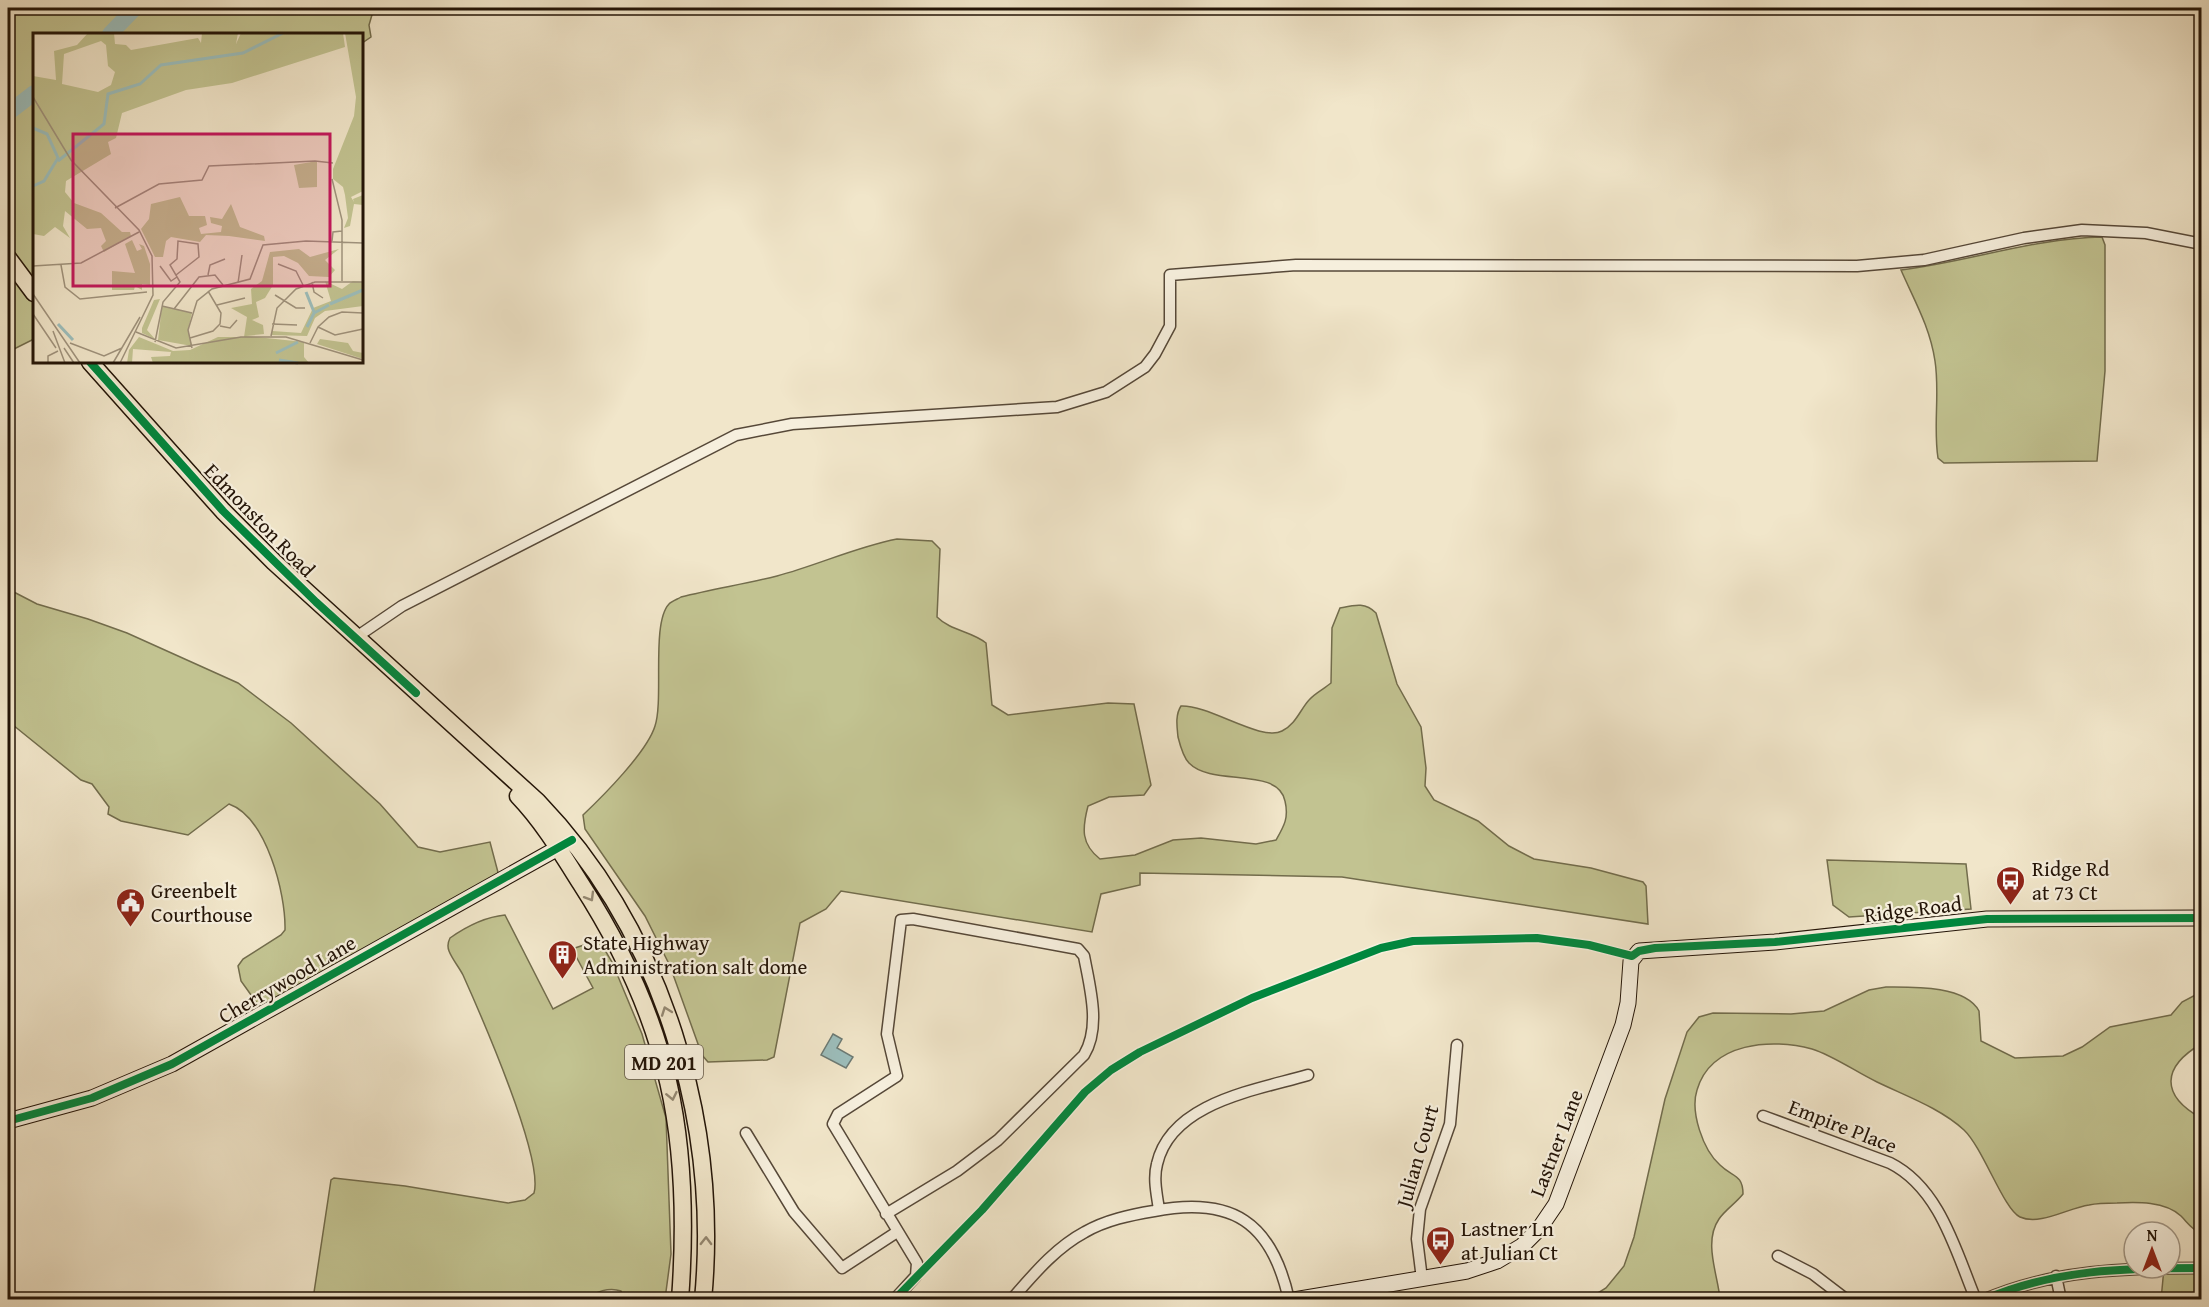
<svg xmlns="http://www.w3.org/2000/svg" width="2209" height="1307" viewBox="0 0 2209 1307" font-family="'Gentium Book Plus',serif">
	<style>
		.green { fill: #c2c391; stroke: #726c4c; stroke-width: 1.5 }
		.water { fill: #9cbebc; stroke: #6c7a74; stroke-width: 1.5 }
		.lines { fill: none; stroke-linecap: round; stroke-linejoin: round }
		.river { stroke: #9cbebc; stroke-width: 16 }
		.street-casing { stroke: #564838; stroke-width: 13 }
		.secondary-casing { stroke: #231407; stroke-width: 17 }
		.primary-casing { stroke: #231407; stroke-width: 19 }
		.street { stroke: #f6efdd; stroke-width: 10 }
		.secondary { stroke: #f6efdd; stroke-width: 15 }
		.primary { stroke: #f1e6ca; stroke-width: 16 }
		.cycleway-casing { stroke: #f6efdd; stroke-width: 11 }
		.cycleway { stroke: #00873e; stroke-width: 8 }
		.oneway { stroke: #948872 }
		.labels { text-anchor: middle; dominant-baseline: central; stroke-width: 4.5; stroke-linejoin: round; paint-order: stroke }
		.shield { fill: #f6efdd; stroke: #625647; stroke-width: 1.5 }
		.shield-label { font-size: 20px; font-weight: bold; fill: #231407 }
		.street-label { font-size: 21px; fill: #231407; stroke: #f6efdd }
		.poi-label { font-size: 21px; fill: #231407; stroke: #f6efdd; text-anchor: start }
		.inset-river { fill: none; stroke: #9cbebc; stroke-width: 3 }
		.inset-road { fill: none; stroke: #9f927c; stroke-width: 1.5 }
		.view { fill: #c2185b; fill-opacity: 0.15; stroke: #c2185b; stroke-width: 3 }
		.inset-edge { fill: none; stroke: #231407; stroke-width: 3 }
	</style>
	<rect width="100%" height="100%" fill="#f1e6ca"/>
	<filter id="stains"><feTurbulence type="fractalNoise" baseFrequency=".00333" numOctaves="4"/><feColorMatrix values="0 0 0 0 .2 0 0 0 0 .09 0 0 0 0 .02 0 0 0 .5 -.17"/></filter>
	<radialGradient id="worn" r=".72"><stop offset=".6" stop-color="#630" stop-opacity="0"/><stop offset="1" stop-color="#630" stop-opacity=".3"/></radialGradient>
	<path class="green" d="M8 8H374L369 25 371 37 362 43V34H34V339L8 352Z
		M2102 237 2105 245V371L2097 461 1944 463 1938 458C1933 426 1940 393 1935 361 1930 327 1914 300 1901 270 1968 262 2034 238 2102 237Z
		M897 539 932 541 940 549 937 617C951 631 971 631 986 643L992 705 1008 715 1108 703 1134 704 1151 785 1144 795 1109 797 1088 806C1082 829 1081 844 1100 859L1135 855 1173 840 1201 838 1256 844 1276 840C1284 826 1289 818 1285 801 1278 766 1212 787 1189 763 1183 757 1180 745 1178 737 1177 727 1175 715 1181 706 1210 705 1261 742 1282 731 1296 724 1300 710 1309 700 1315 693 1324 689 1331 683L1332 628 1340 608C1355 605 1365 602 1376 613L1397 684 1421 727 1426 768 1425 786 1434 800 1478 821 1509 846 1534 859 1591 868 1643 882 1646 886 1648 924 1342 877 1140 873V885L1101 894 1092 932 841 891 826 909 800 923 774 1057 767 1060 708 1062 702 1055 670 966 645 916 585 829 583 815C603 796 647 752 655 726 664 699 651 623 669 604 672 601 678 599 681 597 713 589 745 584 777 576 818 565 856 547 897 539Z
		M8 589 37 604 88 619 127 633 238 683 291 723 380 804 418 847 440 852 490 842 500 880 264 1013 241 981 238 966 243 959 281 935 285 930C286 893 266 817 229 804L188 835 121 821 108 814 109 807 92 784 81 780 8 721Z
		M1827 860 1966 864 1971 909 1849 917 1833 905Z
		M505 915 553 1009 593 988 572 949 599 940 612 962 642 1034 666 1118 671 1254 665 1299H623L621 1291C610 1287 594 1291 587 1300L313 1299 331 1180 334 1178 405 1186 508 1203 525 1200 534 1193C544 1158 480 1013 463 975 459 967 452 959 449 951 447 946 448 942 450 938 467 926 484 917 505 915Z
		M1886 987C1911 987 1965 985 1979 1011L1981 1041 2015 1058 2063 1056 2082 1047 2110 1027 2171 1015 2182 1002 2201 992V1044C2162 1067 2160 1095 2201 1118V1233C2192 1230 2188 1223 2181 1216 2165 1201 2137 1202 2117 1203 2108 1203 2098 1203 2089 1205 2068 1208 2040 1226 2020 1217 2004 1210 1983 1148 1964 1130 1940 1108 1906 1096 1877 1082 1856 1072 1834 1056 1812 1049 1772 1038 1711 1042 1697 1090 1690 1112 1703 1150 1720 1165 1732 1177 1743 1174 1743 1194 1736 1203 1725 1210 1719 1219 1703 1242 1718 1275 1720 1299H1588L1606 1288 1624 1266 1634 1237 1665 1099 1687 1032 1699 1017 1713 1013 1791 1014 1824 1011 1869 990Z
		M2164 1268H2201V1299L2161 1300Z"/>
	<path class="water" d="M833 1034 842 1039 837 1048 853 1057 846 1068 821 1055Z"/>
	<g class="lines">
		<path class="river" d="M110 34 135 8
			M8 113 34 93"/>
		<defs>
			<path id="street" d="M355 638 402 606 736 435 792 424 1057 407 1106 392 1145 367 1155 354 1170 326V275L1296 265 1857 266 1924 260 2024 238 2082 230 2146 233 2202 244
				M1763 1116 1890 1163C1940 1188 1956 1252 1976 1300
				M746 1133 794 1212 842 1268 897 1232
				M1159 1210C1157 1195 1153 1179 1157 1164 1171 1102 1257 1090 1308 1075
				M886 1214 957 1171 998 1140 1084 1055C1101 1027 1090 988 1084 956L1078 949 913 919 901 920 887 1034 897 1076 838 1114 833 1124 917 1263 916 1276 894 1300
				M1778 1256 1813 1274 1847 1300
				M2056 1276 2061 1300
				M1422 1279 1417 1239 1420 1209 1450 1124 1457 1045
				M1011 1300C1033 1275 1055 1248 1085 1232 1106 1220 1130 1215 1154 1211 1232 1196 1272 1222 1289 1300
				M1983 1300C2054 1269 2126 1268 2202 1268"/>
			<path id="secondary" d="M8 1121 92 1098 172 1064 567 843
				M1294 1300 1467 1271 1497 1261 1522 1246 1539 1229 1556 1204 1623 1025 1628 1003 1631 961 1639 951 1775 942 1987 919 2202 918"/>
			<path id="primary" d="M8 258 34 293
				M90 362 223 511 274 562 538 802C663 932 720 1122 703 1300
				M518 796C543 822 562 854 581 884 670 1022 692 1138 680 1300"/>
		</defs>
		<use href="#street" class="street-casing"/>
		<use href="#secondary" class="secondary-casing"/>
		<use href="#primary" class="primary-casing"/>
		<use href="#street" class="street"/>
		<use href="#secondary" class="secondary"/>
		<use href="#primary" class="primary"/>
		<defs>
			<path id="cycleway" d="M90 362 223 511 316 602 416 693
				M8 1121 92 1098 172 1064 572 840
				M894 1300 982 1210 1085 1092 1111 1070 1140 1052 1252 998 1381 948 1413 941 1537 938 1589 945 1632 956 1639 951 1655 948 1775 942 1987 919 2202 918
				M1983 1300C2054 1269 2126 1268 2202 1268"/>
		</defs>
		<use href="#cycleway" class="cycleway-casing"/>
		<use href="#cycleway" class="cycleway"/>
	</g>
	<defs><path id="oneway-chevron" d="M-2-3.5L2.5 0L-2 3.5" fill="none" stroke-width="1.6" stroke-linecap="round" stroke-linejoin="round" transform="scale(1.5)"/></defs>
	<g class="oneway">
		<use href="#oneway-chevron" transform="translate(590 897) rotate(59)"/>
		<use href="#oneway-chevron" transform="translate(666 1011) rotate(-110)"/>
		<use href="#oneway-chevron" transform="translate(672 1096) rotate(78)"/>
		<use href="#oneway-chevron" transform="translate(706 1241) rotate(-89)"/>
	</g>
	<defs>
		<symbol id="bus-pin" viewBox="-11 -11 22 30"><path d="M0 17L-7.5 6A9.5 9.5 0 1 1 7.5 6Z" fill="#8f2418" stroke="#f6efdd"/><path d="M-5-6H5V4H4V6H2V4H-2V6H-4V4H-5ZM-3.5-4V0h7V-4ZM-3.5 1.2v1.5H-2V1.2ZM2 1.2v1.5H3.5V1.2Z" fill="#fff"/></symbol>
		<symbol id="civic-pin" viewBox="-11 -11 22 30"><path d="M0 17L-7.5 6A9.5 9.5 0 1 1 7.5 6Z" fill="#8f2418" stroke="#f6efdd"/><path d="M-.6-6.5H3V-4.5H.6V-3L4-1V1h2V6H-6V1h2V-1L-.6-3ZM-1.2 2.5V6h2.4V2.5Z" fill="#fff"/></symbol>
		<symbol id="building-pin" viewBox="-11 -11 22 30"><path d="M0 17L-7.5 6A9.5 9.5 0 1 1 7.5 6Z" fill="#8f2418" stroke="#f6efdd"/><path d="M-4-6H4V6H1V3H-1V6H-4ZM-2.5-4.3h1.7v1.8h-1.7ZM.8-4.3h1.7v1.8H.8ZM-2.5-1h1.7V.8h-1.7ZM.8-1h1.7V.8H.8Z" fill="#fff"/></symbol>
	</defs>
	<g fill-rule="evenodd">
		<use href="#bus-pin" x="1994" y="864" width="33" height="45"/>
		<use href="#civic-pin" x="114" y="886" width="33" height="45"/>
		<use href="#building-pin" x="546" y="938" width="33" height="45"/>
		<use href="#bus-pin" x="1424" y="1224" width="33" height="45"/>
	</g>
	<g class="labels">
		<rect class="shield" x="625" y="1045" width="78" height="34" rx="4.5"/>
		<g class="shield-label">
			<text x="664" y="1062">MD 201</text>
		</g>
		<g class="street-label">
			<text transform="translate(260 520) rotate(46)">Edmonston Road</text>
			<text transform="translate(1913 909) rotate(-7)">Ridge Road</text>
			<text transform="translate(287 979) rotate(-30)">Cherrywood Lane</text>
			<text transform="translate(1843 1126) rotate(21)">Empire Place</text>
			<text transform="translate(1556 1143) rotate(-69)">Lastner Lane</text>
			<text transform="translate(1417 1156) rotate(-74)">Julian Court</text>
		</g>
		<g class="poi-label">
			<text x="2032" y="868">Ridge Rd<tspan x="2032" dy="24">at 73 Ct</tspan></text>
			<text x="151" y="890">Greenbelt<tspan x="151" dy="24">Courthouse</tspan></text>
			<text x="583" y="942">State Highway<tspan x="583" dy="24">Administration salt dome</tspan></text>
			<text x="1461" y="1228">Lastner Ln<tspan x="1461" dy="24">at Julian Ct</tspan></text>
		</g>
	</g>
	<g transform="translate(33 33)">
		<rect width="330" height="330" fill="#f1e6ca"/>
		<path d="M55 0H81L82 11 93 12 98 17 165 5 168 10 169 0H205L203 11 208 0H310L312 14 199 50 153 57 89 80 83 105 75 109 78 121 33 148 32 159 41 170 68 180 89 199H97L98 203 71 219 68 213 73 208 68 195 54 196 32 178 30 193 37 205 22 194 11 203 0 201V43L23 47 21 18 44 12ZM68 8 73 12 75 33 82 39 78 52 65 59 29 51 31 21ZM312 0H330V158L318 164 321 169 320 166 330 162V172L321 171 317 193 311 195 315 185 312 162 310 154 300 146V136L321 83 323 64ZM284 128V154L266 155 261 132ZM147 164 156 183H172L174 192 166 195 168 201 188 199 189 193 178 190 177 184 189 186 198 171 207 194 231 203 232 208 196 203 173 202 167 209 138 204 133 208 130 224H122L108 196 116 186 118 171ZM99 207 104 218 109 216 106 211 111 213 117 231V252L109 251V257L102 253 101 257H79V238L102 240 92 211ZM266 216 277 224 306 216 292 227 302 237 296 244 276 243 265 230 251 223 240 224V252L232 265 223 269 226 284 219 287 230 292 231 301 213 303 271 309V324L276 330H120L118 324 137 323 138 319 100 316 99 330H94L96 317 106 304 140 318 157 317 185 304H211L214 284 198 275 219 271 218 256 229 248 237 219ZM292 248 309 256 320 248 330 249V273L292 278 282 285 274 303 239 302V298L268 300 280 275 298 268ZM127 266 114 297 122 306 109 300V295L121 267ZM129 273 159 280 155 297 159 313 125 307ZM287 306 315 310 320 318 330 320V326L284 311Z" fill="#c2c391" fill-rule="evenodd"/>
		<path class="inset-river" d="M0 95 14 101 25 125 11 148 0 153M25 128 71 91 75 61 107 51 128 32 210 20 250 0M273 259 281 279M297 271 330 257M25 291 40 307M274 294 281 280 296 272M243 320 265 309M246 327 265 330"/>
		<path class="inset-road" d="M0 64 38 127 106 197 119 223 120 262 87 330M299 146 309 187V248M82 175 126 151 169 147 176 133 282 128 300 130M299 208 300 199 309 198M245 231 263 238 270 252M28 232 32 254 47 266 114 259M0 233 48 230 106 199M127 233 138 248 144 244M175 242 177 232 192 226M279 249 281 259 290 265M205 250 209 222M0 261 47 330M242 262 263 275H272M184 272 212 265M129 273 159 280M141 276 166 244 182 242 190 252M0 281 23 315M239 291 264 292M187 293 197 295 204 287M285 294 302 302 330 296M20 298 32 330M103 299 143 315 208 304H253L330 327M238 303 244 275 263 256 282 249H330M157 305 180 298 187 291 188 280 175 258M122 309 130 269 147 249 137 232 144 226 145 208 165 211 166 224 143 242M37 310 71 323 89 315M277 310 285 294 296 284 309 279 330 280M31 315 41 330M159 315 155 297 164 268 179 256 217 246 230 212 273 208 330 210M15 330V323L25 318M80 330 107 284"/>
		<path class="view" d="M40 101H297V253H40Z"/>
		<rect width="330" height="330" class="inset-edge"/>
	</g>
	<rect width="2209" height="1307" fill="none" stroke="#f1e6ca" stroke-width="30"/>
	<rect x="9" y="9" width="2191" height="1289" fill="none" stroke="#231407" stroke-width="3"/>
	<rect x="15" y="15" width="2179" height="1277" fill="none" stroke="#231407" stroke-width="1.5"/>
	<g transform="translate(2152 1250)"><circle r="28" fill="#f6efdd" stroke="#a29787" stroke-width="1.5"/>
	<path d="M0-4.5L10 22L0 15L-10 22Z" fill="#8f2418"/>
	<text y="-9" font-size="16" font-weight="bold" text-anchor="middle" fill="#231407">N</text>
	</g>
	<rect width="100%" height="100%" filter="url(#stains)"/>
	<rect width="100%" height="100%" fill="url(#worn)"/>
</svg>
